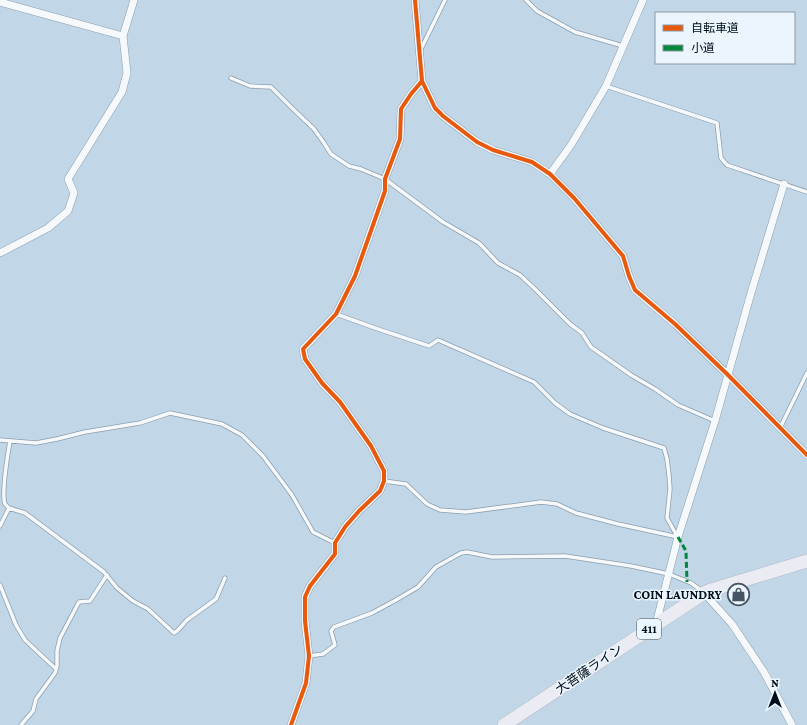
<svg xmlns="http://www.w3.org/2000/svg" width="807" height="725" viewBox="0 0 807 725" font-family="'Crimson Pro','Noto Sans JP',serif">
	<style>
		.building { fill: #a8b7c8; stroke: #94a2b3 }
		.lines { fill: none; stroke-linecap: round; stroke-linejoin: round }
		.lane-casing { stroke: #8b9dac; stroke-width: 5 }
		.street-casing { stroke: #8b9dac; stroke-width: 8 }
		.highway-casing { stroke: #adb7c0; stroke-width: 14 }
		.lane { stroke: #f6f9fc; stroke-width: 3.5 }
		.street { stroke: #f6f9fc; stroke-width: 7 }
		.highway { stroke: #ebebf4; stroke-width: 13 }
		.quiet { stroke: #00873e; stroke-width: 3; stroke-dasharray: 6 3; stroke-linecap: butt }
		.cycleway-casing { stroke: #ebf5fd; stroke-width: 6 }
		.cycleway { stroke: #e8590c; stroke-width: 4 }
		.labels { text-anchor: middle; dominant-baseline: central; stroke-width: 3; stroke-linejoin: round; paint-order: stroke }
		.shield { fill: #ebf5fd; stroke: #46535e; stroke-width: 1 }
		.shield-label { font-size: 12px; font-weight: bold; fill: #000d1a }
		.poi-label { font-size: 13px; font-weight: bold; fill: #000d1a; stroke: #ebf5fd; text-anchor: end }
		.street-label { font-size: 13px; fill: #000d1a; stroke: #ebf5fd }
	</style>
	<rect width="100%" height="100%" fill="#c1d7e8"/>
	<path class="building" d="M747 588 749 598 731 602 729 593Z"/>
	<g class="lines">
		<defs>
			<path id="lane" d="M526 0 537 11 575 32 623 46
				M420 51 445 0
				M231 78 250 86 271 87 291 107 314 129 324 143 331 154 349 166 361 169 385 179 443 222 479 243 498 263 520 275 536 290 570 324 582 333 591 347 631 375 655 389 678 405 715 421
				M606 86 717 123 721 158 727 165 807 192
				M336 314 375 328 429 346 438 340 534 382 555 403 570 414 603 428 664 448 667 459 669 475 670 489 667 518 677 536
				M780 428 807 373
				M0 440 36 443 57 439 85 432 140 423 170 413 222 424 242 435 263 456 292 495 313 532 335 543
				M384 481 406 484 427 504 440 510 466 512 541 502 557 504 576 513 618 524 678 537
				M9 508 25 513 104 572 117 588 133 601 148 609 174 633 177 631 187 620 216 599 225 578
				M0 526 9 508C8 507 6 505 5 504 1 493 8 453 10 441
				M0 585 16 625 25 640 56 669
				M309 656 323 654 335 645 331 631 334 627 372 613 396 600 418 587 436 567 461 553 467 552 492 557 565 556 631 566 669 574 691 583 702 591
				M21 725 33 711 36 699 55 673 57 666V651L60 638 79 602 90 601 107 575"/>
			<path id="street" d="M415 0 422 81 435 108 443 116 477 142 493 150 532 162 550 174 574 198 623 256 629 276 635 290 675 324 728 375 807 455
				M0 2 123 36 134 0
				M550 174 571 145 606 86 643 0
				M0 253 48 228 68 211 74 193 68 179 122 92 127 73 123 36
				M704 593 732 624 764 672 792 725
				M656 624 678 537 715 421 751 293 784 184
				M291 725 306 683 309 656 305 621V597L310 586 335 554V543L345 527 359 511 380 491 384 481V471L371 446 340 402 322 383 305 359 303 349 336 314 355 276 385 191V179L400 139 401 109 411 94 422 81"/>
			<path id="highway" d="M504 725 704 593 711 590 807 561"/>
		</defs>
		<use href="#lane" class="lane-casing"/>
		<use href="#street" class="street-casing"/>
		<use href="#highway" class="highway-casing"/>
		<use href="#lane" class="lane"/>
		<use href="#street" class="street"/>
		<use href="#highway" class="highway"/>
		<path class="quiet" d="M678 537 686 551 687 582"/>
		<defs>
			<path id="cycleway" d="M415 0 422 81 435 108 443 116 477 142 493 150 532 162 550 174 574 198 623 256 629 276 635 290 675 324 728 375 807 455
				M291 725 306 683 309 656 305 621V597L310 586 335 554V543L345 527 359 511 380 491 384 481V471L371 446 340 402 322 383 305 359 303 349 336 314 355 276 385 191V179L400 139 401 109 411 94 422 81"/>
		</defs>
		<use href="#cycleway" class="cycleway-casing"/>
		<use href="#cycleway" class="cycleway"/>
	</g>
	<defs>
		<symbol id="shop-ring" viewBox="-11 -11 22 22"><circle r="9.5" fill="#ebf5fd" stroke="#445462" stroke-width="1.5"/><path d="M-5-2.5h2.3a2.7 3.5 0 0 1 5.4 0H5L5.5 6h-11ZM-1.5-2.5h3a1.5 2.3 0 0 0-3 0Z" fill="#445462"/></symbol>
	</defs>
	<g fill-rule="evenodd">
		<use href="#shop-ring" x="726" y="582" width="25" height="25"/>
	</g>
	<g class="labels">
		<rect class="shield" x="637" y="619" width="24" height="20" rx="3"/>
		<g class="shield-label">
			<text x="649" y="629">411</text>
		</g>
		<g class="poi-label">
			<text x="722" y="594">COIN LAUNDRY</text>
		</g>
		<g class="street-label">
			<text transform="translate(589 669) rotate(-34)">大菩薩ライン</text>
		</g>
	</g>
	<rect x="655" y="12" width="140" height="52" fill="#ebf5fd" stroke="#8d98a2"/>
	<rect x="663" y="25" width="20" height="6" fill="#e8590c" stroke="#8d98a2"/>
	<text x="691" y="32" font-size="12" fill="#000d1a">自転車道</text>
	<rect x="663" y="45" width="20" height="6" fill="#00873e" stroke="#8d98a2"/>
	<text x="691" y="52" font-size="12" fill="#000d1a">小道</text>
	<g transform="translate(775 693)" stroke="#ebf5fd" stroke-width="3" paint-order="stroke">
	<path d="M0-3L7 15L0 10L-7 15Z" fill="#000d1a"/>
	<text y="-6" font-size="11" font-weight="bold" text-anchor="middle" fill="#000d1a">N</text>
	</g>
</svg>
